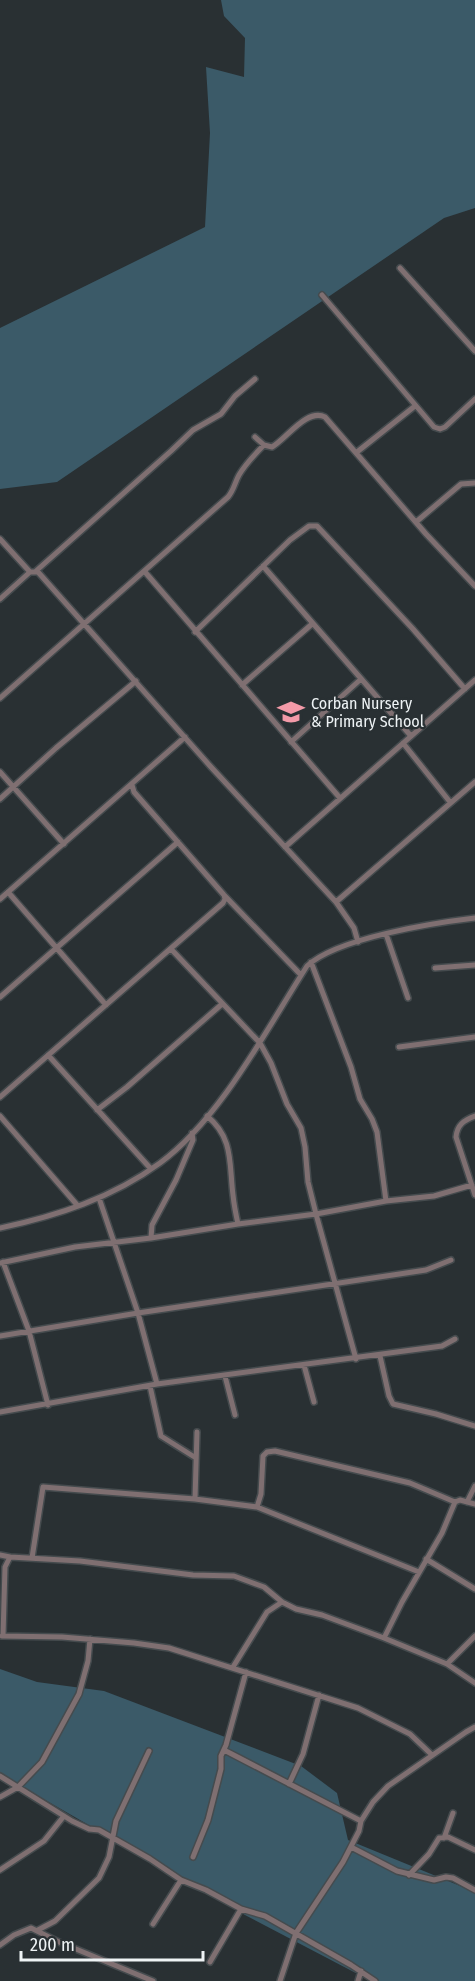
<svg xmlns="http://www.w3.org/2000/svg" width="475" height="1981" viewBox="0 0 475 1981" font-family="'Fira Sans Condensed',sans-serif">
	<style>
		.green { fill: #3b5a68 }
		.lines { fill: none; stroke-linecap: round; stroke-linejoin: round }
		.minor-casing { stroke: #454b4e; stroke-width: 8 }
		.minor { stroke: #7f6f71; stroke-width: 5 }
		.labels { text-anchor: middle; dominant-baseline: central; stroke-width: 4.5; stroke-linejoin: round; paint-order: stroke }
		.poi-label { font-size: 16px; fill: #eef3f5; stroke: #293033; text-anchor: start }
	</style>
	<rect width="100%" height="100%" fill="#293033"/>
	<path class="green" d="M221 0H475V208L444 218 57 482 0 489V328L205 227 210 133 206 67 244 77 245 38 224 16Z
		M0 1669 37 1682 104 1691 301 1766 337 1793 348 1840 475 1892V1981H371L245 1915 0 1774Z"/>
	<g class="lines">
		<defs>
			<path id="minor" d="M400 268 475 351
				M322 295 434 427 440 429 445 427 475 399
				M255 437 264 445 272 447C287 438 307 408 325 417L426 534 475 586
				M357 452 415 406
				M416 522 461 484 475 483
				M0 539 30 572
				M263 566 411 736
				M36 571 171 451 193 430 221 414 235 396 255 379
				M145 572 340 798
				M0 599 30 572H38L211 767 336 902 354 928 358 942
				M195 632 290 540 309 526H317L413 629 465 689
				M242 685 312 624
				M0 698 228 497C234 490 235 482 239 475 246 463 255 454 264 445
				M291 742 361 679
				M403 743 450 802
				M0 772 64 844
				M132 785 134 792 224 895 301 975
				M0 799 56 748 136 681
				M285 847 475 680
				M8 892 106 1005
				M0 899 185 737
				M336 902 475 782
				M386 934 408 998
				M171 949 260 1043 271 1063 287 1104 301 1128 305 1147 308 1182 316 1214 356 1359
				M311 962 351 1067 360 1099 372 1119 377 1132 386 1201
				M435 968 475 965
				M0 997 178 842
				M399 1047 475 1037
				M48 1055 151 1169
				M0 1097 223 903 225 899 224 895
				M97 1110 127 1087 222 1004
				M0 1116 78 1206
				M207 1116C234 1138 229 1164 233 1195 234 1205 236 1215 238 1224
				M475 1116C464 1120 457 1125 456 1137L475 1195
				M99 1198 138 1313 157 1384
				M0 1228C57 1216 112 1198 160 1163 221 1118 266 1030 307 966 337 938 433 923 475 918
				M151 1238 152 1225 176 1180 193 1140 192 1133
				M3 1262 29 1331 48 1405
				M0 1263 75 1247 151 1238 238 1224 316 1214 386 1201 434 1196 472 1185
				M0 1336 138 1313 426 1270 451 1260
				M380 1356 389 1396 393 1404 436 1414 475 1426
				M304 1365 314 1402
				M225 1376 235 1415
				M150 1386 161 1436 196 1458
				M0 1412 157 1384 442 1346 455 1339
				M195 1499 197 1432
				M467 1502 475 1486
				M475 1504 460 1500 455 1502 442 1533 402 1602 384 1638 447 1664 475 1683
				M257 1507 261 1494 263 1456 267 1452 275 1451 410 1483 455 1502
				M0 1555 10 1557
				M32 1558 43 1487 195 1499 257 1507 419 1572
				M426 1559 475 1589
				M2 1636 62 1637 134 1643 169 1648 358 1708 410 1734 432 1755
				M3 1636 5 1567 10 1557 80 1561 193 1575 234 1576 264 1587 282 1602 296 1609 322 1615 384 1638
				M447 1664 475 1636
				M233 1667 267 1612 282 1602
				M224 1750 361 1821
				M0 1776 72 1821 89 1829 99 1830 150 1859 181 1880 206 1890 241 1909 265 1916 351 1965 375 1981
				M289 1784 303 1754 319 1695
				M0 1797 18 1787 42 1762 79 1694 88 1661 90 1639
				M444 1838 453 1813
				M351 1847 397 1871 434 1880 446 1877 453 1878 475 1890
				M193 1857 208 1820 221 1769V1756L226 1745 246 1672
				M0 1870 44 1841 64 1816
				M409 1875 429 1854 439 1838 448 1837 475 1850
				M153 1924 181 1880
				M38 1930 55 1921 99 1878 109 1857 116 1821 149 1751
				M0 1945 14 1935 31 1928 59 1942 153 1981
				M210 1962 241 1909
				M280 1981 296 1933 343 1862 359 1831 361 1821 373 1802 388 1786 466 1732 475 1727
				M358 1981 361 1971"/>
		</defs>
		<use href="#minor" class="minor-casing"/>
		<use href="#minor" class="minor"/>
	</g>
	<defs>
		<symbol id="school-bare" viewBox="-9 -9 18 18"><path d="M0-5L7-2L0 1L-7-2ZM-4 1L0 2.5L4 1V4Q0 6-4 4Z" fill="#f39aa8" stroke="#293033" stroke-width="2.5" paint-order="stroke"/></symbol>
	</defs>
	<g fill-rule="evenodd">
		<use href="#school-bare" x="272" y="693" width="38" height="38"/>
	</g>
	<g class="labels">
		<g class="poi-label">
			<text x="311" y="703">Corban Nursery<tspan x="311" dy="18">&amp; Primary School</tspan></text>
		</g>
	</g>
	<path d="M21 1951v9h182v-9" fill="none" stroke="#eef3f5" stroke-width="3"/>
	<text x="30" y="1951" font-size="18" fill="#eef3f5" stroke="#293033" stroke-width="4.5" paint-order="stroke">200 m</text>
</svg>
